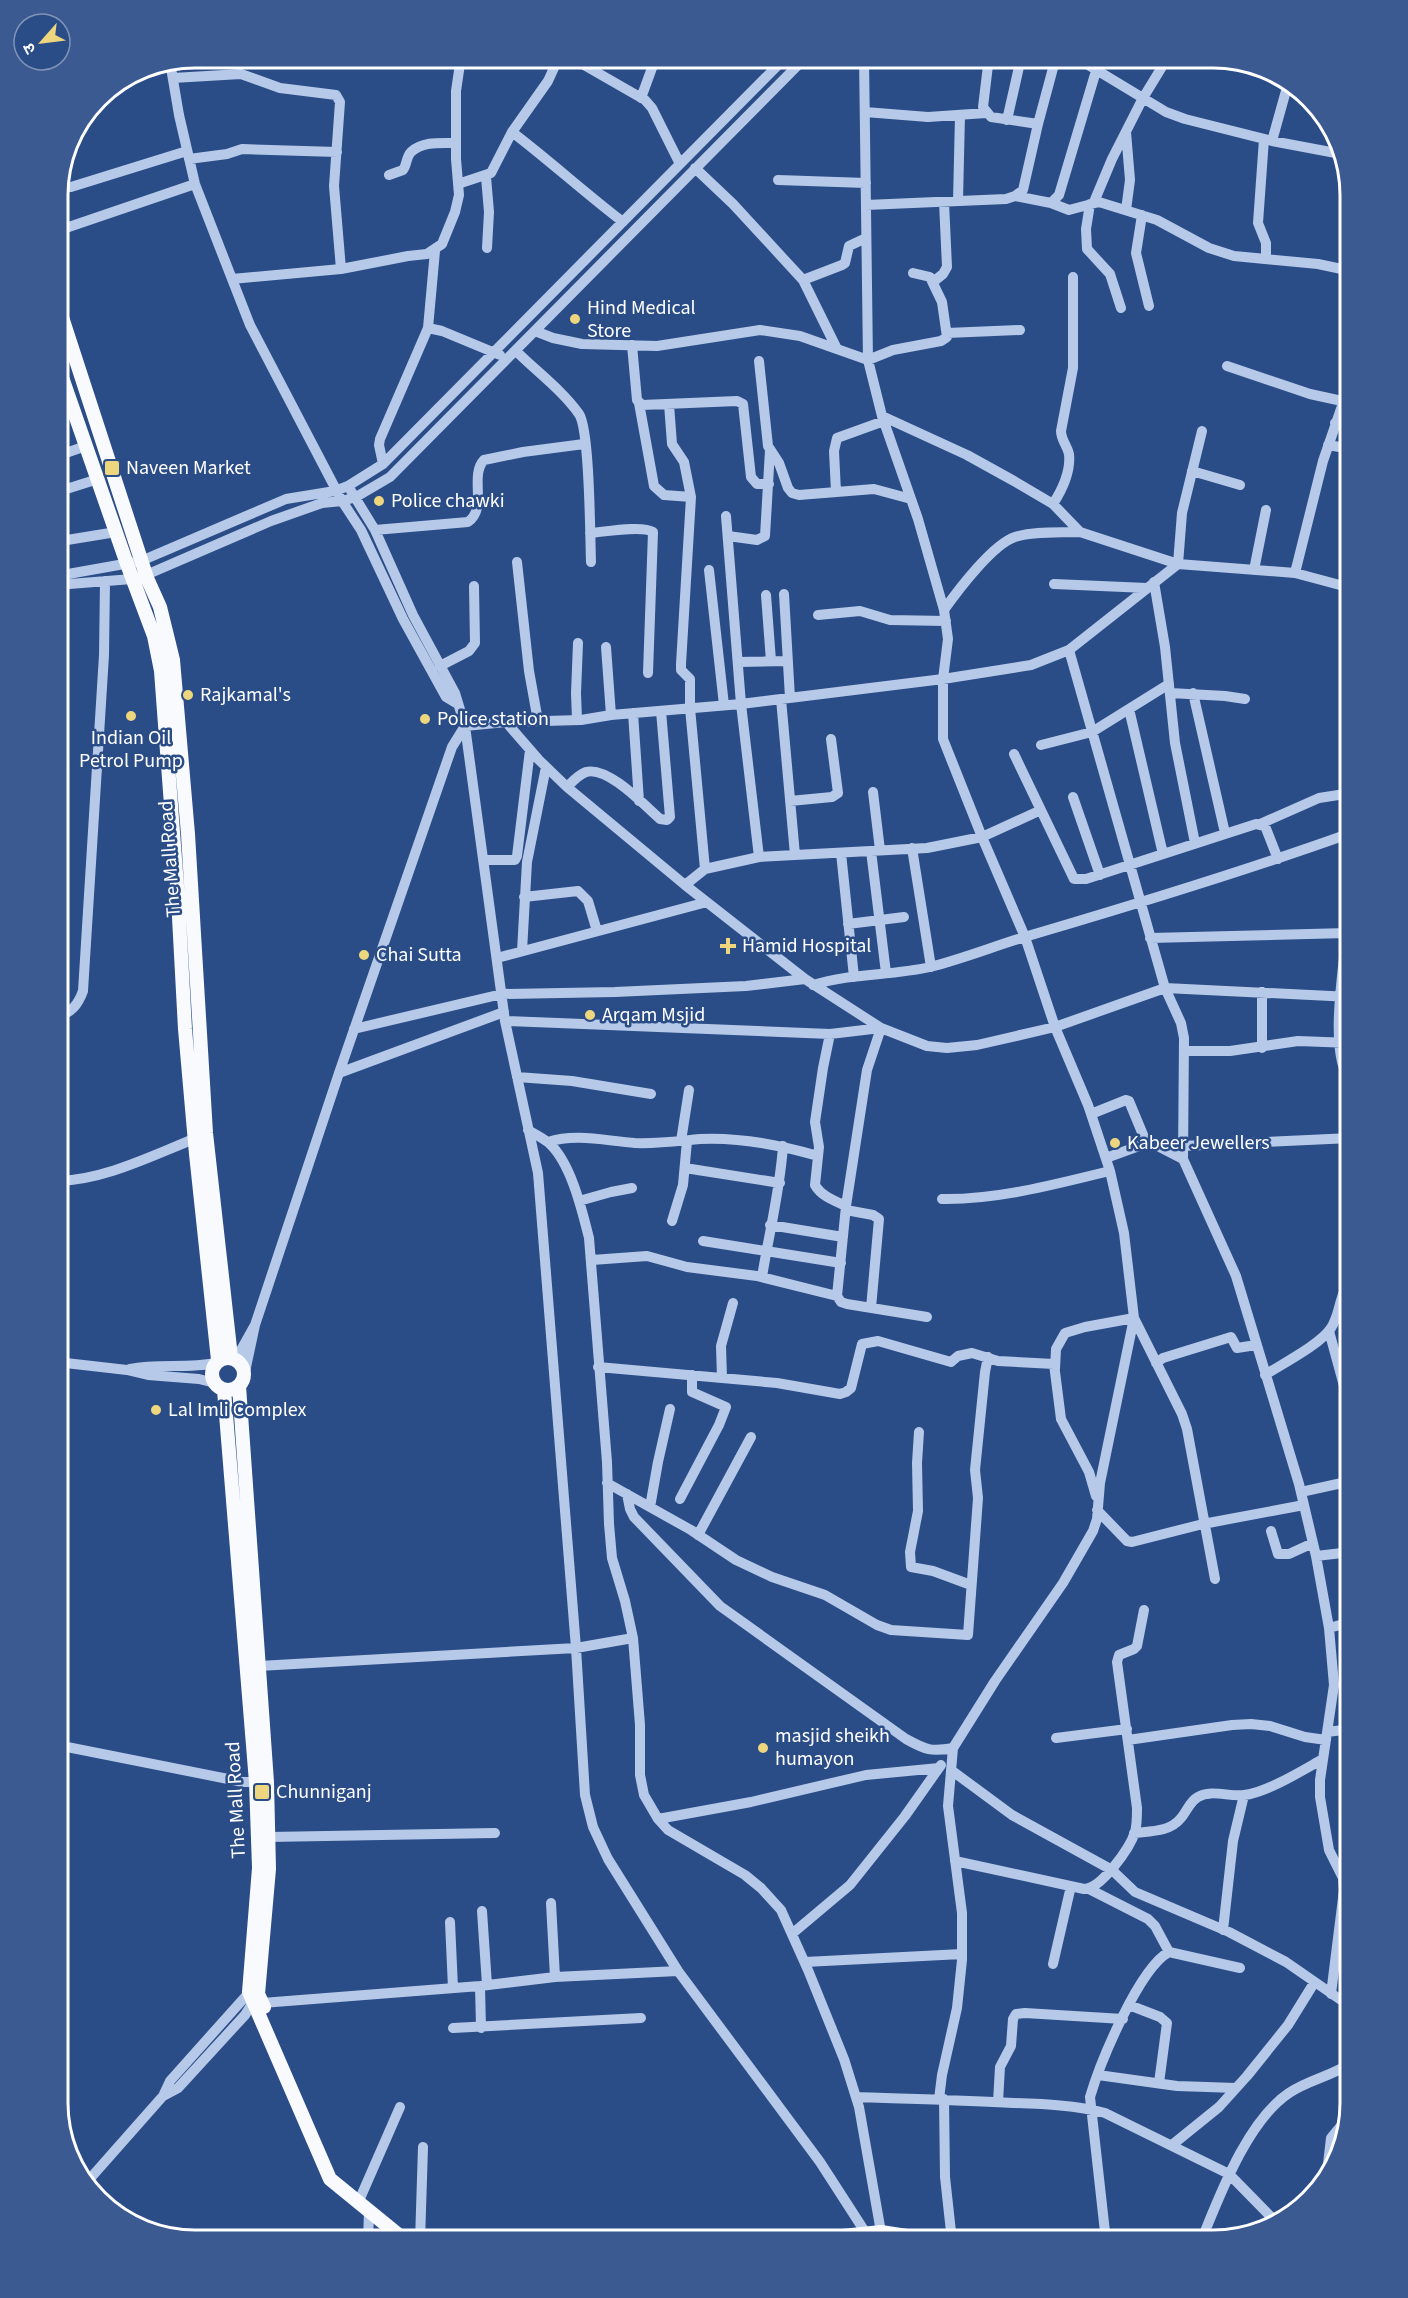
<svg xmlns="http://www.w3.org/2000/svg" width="1408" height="2298" viewBox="0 0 1408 2298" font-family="'Source Sans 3','Noto Sans Devanagari',sans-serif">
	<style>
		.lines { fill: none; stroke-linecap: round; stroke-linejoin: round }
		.minor { stroke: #b6c9e8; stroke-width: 10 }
		.major { stroke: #f8fafe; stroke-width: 14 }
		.poi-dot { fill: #eed67e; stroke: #2a4c87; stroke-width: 2 }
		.labels { text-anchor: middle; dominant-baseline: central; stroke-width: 5; stroke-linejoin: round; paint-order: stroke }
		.poi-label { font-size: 20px; fill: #fff; stroke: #2a4c87; text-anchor: start }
		.street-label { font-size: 20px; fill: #fff; stroke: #2a4c87 }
		.rim { fill: none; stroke: #fff; stroke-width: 3 }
	</style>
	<rect width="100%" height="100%" fill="#2a4c87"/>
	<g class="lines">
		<path class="minor" d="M570 57 645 100 652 108 680 164
			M864 57 868 360 882 416 918 519 944 610 948 639 943 679V739L982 837 1025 937 1055 1027 1088 1105 1110 1171 1124 1233 1134 1318 1100 1483 1097 1519 1093 1531 1063 1583 995 1681 953 1748 948 1806 962 1913V1960L957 2008 942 2075 939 2099
			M989 57 983 107 991 117 1038 124
			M1075 57 1166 112 1185 119 1272 141 1341 154
			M170 62 179 115 195 184 232 279 250 325 342 501 356 497 390 477 806 57
			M173 78 241 74 280 88 336 95 340 102 334 186 341 269
			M641 98 656 57
			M865 112 928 117 986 113
			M1007 120 1019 67 1015 57
			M512 132C550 161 585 193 623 222
			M1126 132 1130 180 1126 210
			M1264 139 1258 223 1266 243V259
			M1272 141 1289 80
			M189 159 227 154 242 149 337 152
			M695 168 733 204 803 280 837 349
			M389 175 403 170C407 165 406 157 411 152 423 141 441 143 456 143
			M486 177 489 212 487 248
			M778 180 866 183
			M458 184 491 173 512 132 548 81 559 57
			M71 187 187 151
			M1015 196 1051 203 1059 195 1096 71
			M958 201 960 115
			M1094 202 1112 159 1143 98 1168 57
			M1051 203 1069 210 1099 202 1157 220 1209 248 1234 256 1318 264 1351 271
			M1090 204 1086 229 1087 249 1110 274 1121 308
			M866 205 1006 199 1015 196 1023 190 1038 124 1056 57
			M1142 215 1136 253 1149 306
			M57 231 195 184
			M232 279 341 269 408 256 427 254 442 244 455 212 459 195 456 159V91L461 57
			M803 280 842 265 845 263 849 246 866 238
			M933 282 943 274 947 267 944 202
			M428 328 442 331 500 355
			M535 331 553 338 582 344 657 346 760 330 800 336 868 360 893 350 941 341 947 337 942 302 930 277 913 273
			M947 333 1020 330
			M632 345 637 400 642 405 737 401 743 404 751 477 757 484H769
			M516 351C536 371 562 390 579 414 590 430 590 537 591 562
			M759 361 768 446 779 463 788 488 792 493 799 495 874 489 911 499
			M1227 366 1310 394 1342 401
			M639 403 654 486 664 495 691 497
			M669 404 672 444 684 462 691 497 681 664V670L690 679V708L705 869
			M882 416 967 455 1014 481 1053 504 1080 532 1178 564 1182 513 1202 431
			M57 418 74 412
			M1335 423 1351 426
			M1328 445 1351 449
			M57 456 86 446
			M383 464 379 445 380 439 428 328 435 251
			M1192 471 1240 485
			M348 486 383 464 786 57
			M57 492 98 479
			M836 492 834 451 837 438 884 421
			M1053 504C1062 490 1071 472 1069 454 1067 445 1061 440 1061 431L1073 368V277
			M726 516 741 704 759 857
			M375 530 468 522C488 508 469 476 484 460L523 452 584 444
			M590 533C604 532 642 525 653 532L648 673
			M728 536 757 540 765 536 770 450
			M57 537 61 541 116 532
			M517 562 529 671 538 721
			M709 570 724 705
			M1254 570 1266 510
			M1295 573 1323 461 1351 380
			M57 576 141 561 286 499 335 491 348 486 375 530 413 615 455 693 465 726 506 722 581 720 611 715 741 704 943 679 1031 665 1069 650 1178 564 1295 573 1351 588
			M1154 582 1165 647 1175 743 1195 843
			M1054 584 1147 588
			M57 585 132 579 146 575 271 521 322 503 342 501 361 530 403 619 446 697 456 703
			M784 594 790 698
			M766 595 771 661
			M944 610C958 590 993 544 1015 537 1035 531 1059 533 1080 532
			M818 615 860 611 890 620 946 621
			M606 647 611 715
			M1069 650 1165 988 1181 1023 1184 1038 1183 1159 1236 1276 1299 1484 1316 1556 1329 1628 1334 1685 1320 1780V1797L1329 1850 1343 1878 1344 1890 1331 1994
			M738 662 788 661
			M440 666 469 651 475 643 474 586
			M1170 693 1225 696 1245 699
			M1193 693 1225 833
			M781 699 795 855
			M1129 709 1163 854
			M633 713 639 801
			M577 720 576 693 578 643
			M506 722 539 760 567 787 685 885 805 979 881 1028 927 1046 947 1048 977 1045 1055 1027 1165 988 1351 997
			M465 726 505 1021 538 1173 576 1648 585 1795 593 1827 608 1859 678 1971 820 2162 871 2241
			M1041 745 1092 732 1169 684
			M1014 754 1074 879H1086L1256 824 1265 826 1278 859
			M567 787C573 781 578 775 586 772 608 766 644 805 660 819L667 820 670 817 661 711
			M873 792 880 850
			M1073 797 1100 875
			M790 801 832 797 838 793 831 739
			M1260 824 1319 798 1351 793
			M912 848 931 967
			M871 851 886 973
			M841 853 854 977
			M1351 854C1350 877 1349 900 1348 923 1345 958 1327 1056 1351 1081
			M485 860H515L517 856 530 750
			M685 885 705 869 759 857 927 848 982 837 1041 810
			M524 897 578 891 588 901 597 931
			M848 924 904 917
			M1150 938 1347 933
			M522 951 527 862 546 767
			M497 958 707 902
			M813 985C851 973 891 976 930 967 966 958 1002 943 1038 933 1143 902 1248 870 1351 833
			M1262 992V1048
			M57 1017C71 1013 78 1005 83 991L104 655 105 581
			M505 1021 830 1034 881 1028 867 1070 846 1206 837 1296 841 1302 847 1304 927 1317
			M354 1029 502 994 615 992 746 986 805 979
			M830 1034 823 1068 815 1122 819 1147 815 1185C821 1196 835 1201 846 1206
			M1184 1051H1230L1298 1041 1351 1043
			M339 1073 504 1012
			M517 1077 572 1081 651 1094
			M1091 1114 1126 1100 1129 1101 1146 1142
			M528 1130C535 1134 543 1138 549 1143 571 1163 582 1210 589 1238L607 1462 609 1524 612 1558 625 1601 633 1638 640 1725V1775L644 1795 658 1819 668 1830 745 1875 761 1888 781 1910 808 1970 844 2059 859 2107 881 2232
			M681 1141 689 1090
			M548 1142C576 1133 606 1141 635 1143 657 1144 678 1141 700 1139 740 1137 780 1145 818 1156
			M1182 1146 1351 1138
			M1106 1158 1150 1142 1183 1159
			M685 1168 780 1183
			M57 1181C104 1180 151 1156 194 1139
			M942 1199C999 1200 1055 1184 1110 1171
			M579 1201 611 1192 632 1188
			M846 1210 873 1215 879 1219 871 1308
			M672 1221 683 1185 687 1141
			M770 1225 843 1237
			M703 1241 841 1263
			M592 1260 647 1256 687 1267 757 1276 837 1296
			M762 1277C769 1233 780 1191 783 1146
			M1339 1314 1351 1332
			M255 1325 339 1073 452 747 465 726
			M1329 1331 1344 1386 1351 1440
			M236 1359 255 1325 245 1372
			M57 1362 127 1370 148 1375 199 1379 215 1383
			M1156 1363 1163 1358 1231 1337 1237 1348 1256 1345
			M598 1367 777 1383 840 1394 846 1392 851 1388 862 1344 878 1341 951 1362 958 1356 972 1353 998 1361 1054 1364 1061 1419 1089 1472 1096 1496
			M130 1369C158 1363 187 1369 215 1363
			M1055 1369 1056 1349 1065 1333 1085 1327 1134 1318 1182 1414 1187 1429 1215 1579
			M1265 1375C1282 1364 1321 1344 1331 1328 1341 1313 1338 1295 1351 1282
			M722 1378 721 1346 733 1303
			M919 1432 917 1463 918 1511 910 1552 911 1567 933 1571 971 1585
			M607 1483 691 1530 736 1560 772 1577 825 1595 877 1625 891 1630 968 1635 978 1498 975 1470 985 1372 988 1357
			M1301 1492 1351 1481
			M627 1494 630 1509 634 1517 720 1606 906 1739C926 1750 931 1752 953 1748
			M680 1499 719 1425 726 1407 692 1392V1375
			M650 1507 658 1462 670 1409
			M1097 1510 1127 1541 1132 1542 1203 1524 1304 1505
			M1271 1531 1278 1554H1289L1313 1543
			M698 1535 751 1437
			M1316 1556 1351 1552
			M1329 1628 1351 1622
			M259 1666 576 1648 633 1638
			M1327 1732 1351 1729
			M1056 1738 1127 1729
			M1128 1740 1232 1725 1251 1724 1270 1726 1305 1737 1326 1740
			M57 1745 243 1782H263
			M951 1770 1012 1815 1112 1870 1135 1892 1229 1932 1286 1962 1351 2007
			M658 1819 751 1802 866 1775 939 1768
			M1134 1833C1151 1831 1170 1832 1181 1818 1187 1811 1190 1801 1198 1797 1211 1789 1229 1797 1244 1795 1266 1793 1303 1770 1323 1759
			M269 1837 495 1833
			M955 1861 1084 1889C1101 1889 1130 1848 1135 1832 1137 1825 1137 1816 1137 1808L1117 1662 1119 1655 1134 1649 1137 1646 1144 1610
			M1089 1889 1148 1919 1155 1926 1169 1952
			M551 1903 555 1977
			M482 1911 487 1985
			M450 1922 453 1988
			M1223 1930 1233 1841 1244 1795
			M793 1933 850 1885 905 1816 941 1765
			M805 1962 962 1954
			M1053 1964 1071 1886
			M480 1986 481 2028
			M262 2003 480 1986 555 1977 678 1971
			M1129 2005 1160 2017 1167 2023 1159 2083
			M453 2028 641 2018
			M1098 2075 1177 2086 1236 2088
			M163 2096 178 2088 245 2015 257 1996
			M856 2097C908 2099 961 2100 1013 2103 1043 2104 1076 2105 1105 2113L1229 2174 1278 2224
			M944 2099 945 2177 952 2241
			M998 2102 1000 2067 1011 2046 1013 2019 1016 2014 1025 2013 1123 2019
			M1172 2145 1219 2107 1247 2076 1288 2025 1314 1983
			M1326 2181 1331 2138 1346 2120
			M87 2182 163 2096 170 2081 254 1987
			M358 2203 400 2107
			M368 2241 369 2212
			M420 2241 423 2147
			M1106 2241 1090 2097C1100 2063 1139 1968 1169 1952L1240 1968
			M1201 2241C1220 2195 1247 2121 1289 2093 1308 2080 1332 2076 1351 2063"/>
		<path class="major" d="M57 302 147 578 160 607 173 660 188 834 206 1133 231 1357
			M57 363 127 564 154 636 161 671 178 899 185 1029 196 1154 218 1360
			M212 1374a16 16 0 1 1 32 0a16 16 0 1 1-32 0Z
			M239 1386 267 1782 269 1869 258 1994 264 2007
			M224 1390 256 1782 259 1868 249 1992 330 2179 406 2241
			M794 2241 881 2232 939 2241"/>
	</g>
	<g class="poi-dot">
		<circle cx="575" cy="319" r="6"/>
		<rect x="104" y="460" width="16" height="16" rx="3"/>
		<circle cx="379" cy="501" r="6"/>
		<circle cx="188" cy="695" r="6"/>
		<circle cx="131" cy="716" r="6"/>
		<circle cx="425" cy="719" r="6"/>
		<path d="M725 937h6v6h6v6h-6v6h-6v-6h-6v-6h6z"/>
		<circle cx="364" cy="955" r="6"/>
		<circle cx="590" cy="1015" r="6"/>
		<circle cx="1115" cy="1143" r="6"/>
		<circle cx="156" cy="1410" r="6"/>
		<circle cx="763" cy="1748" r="6"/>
		<rect x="254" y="1784" width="16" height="16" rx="3"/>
	</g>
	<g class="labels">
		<g class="poi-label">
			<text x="587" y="308">Hind Medical<tspan x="587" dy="23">Store</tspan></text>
			<text x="126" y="468">Naveen Market</text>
			<text x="391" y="501">Police chawki</text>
			<text x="200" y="695">Rajkamal's</text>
			<text x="437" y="719">Police station</text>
			<text x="131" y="738" text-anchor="middle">Indian Oil<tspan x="131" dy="23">Petrol Pump</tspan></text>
			<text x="742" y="946">Hamid Hospital</text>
			<text x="376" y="955">Chai Sutta</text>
			<text x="602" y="1015">Arqam Msjid</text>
			<text x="1127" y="1143">Kabeer Jewellers</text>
			<text x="168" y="1410">Lal Imli Complex</text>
			<text x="775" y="1736">masjid sheikh<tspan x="775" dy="23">humayon</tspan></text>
			<text x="276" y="1792">Chunniganj</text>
		</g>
		<g class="street-label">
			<text transform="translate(170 859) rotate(-94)">The Mall Road</text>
			<text transform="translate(236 1800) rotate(-93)">The Mall Road</text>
		</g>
	</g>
	<path d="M0 0H1408V2298H0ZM195 68H1213A127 127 0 0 1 1340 195V2103A127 127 0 0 1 1213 2230H195A127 127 0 0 1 68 2103V195A127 127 0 0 1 195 68Z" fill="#3b5a91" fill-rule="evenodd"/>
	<path class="rim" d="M195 68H1213A127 127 0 0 1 1340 195V2103A127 127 0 0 1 1213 2230H195A127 127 0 0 1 68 2103V195A127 127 0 0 1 195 68Z"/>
	<g transform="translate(42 42) rotate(242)"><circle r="28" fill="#2a4c87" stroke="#7f94b7" stroke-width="1.5"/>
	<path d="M0-4.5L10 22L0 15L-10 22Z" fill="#eed67e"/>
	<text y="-9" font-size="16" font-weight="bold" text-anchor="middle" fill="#ffffff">उ</text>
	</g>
</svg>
